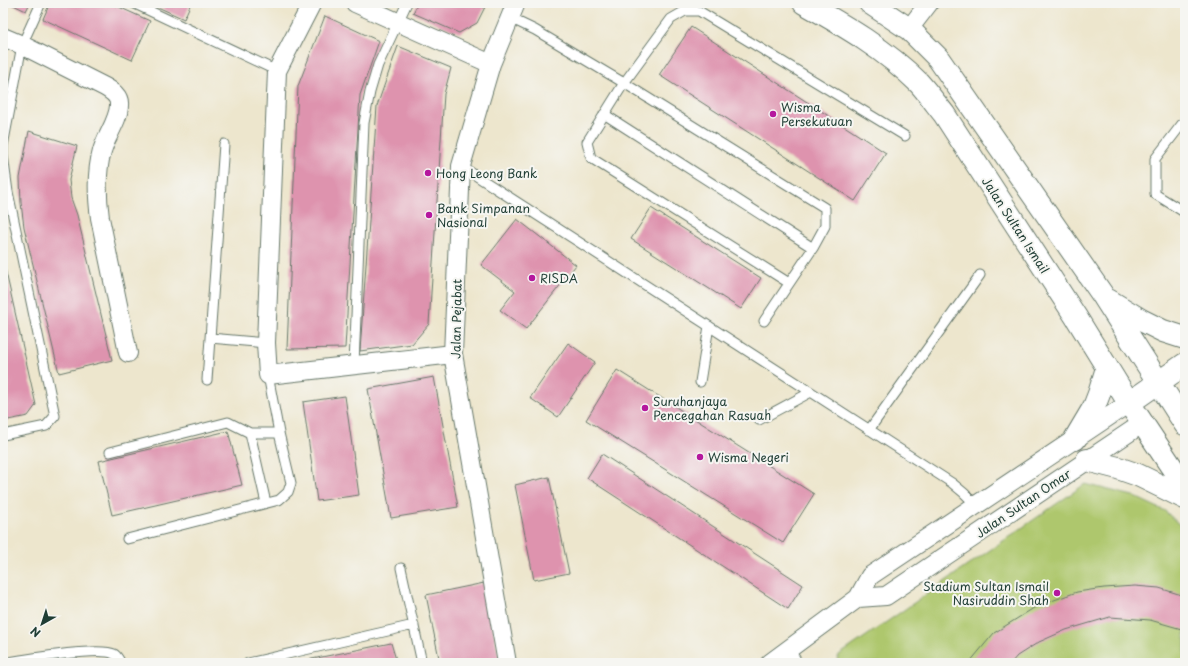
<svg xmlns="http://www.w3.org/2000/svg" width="1188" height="666" viewBox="0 0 1188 666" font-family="'Playpen Sans',sans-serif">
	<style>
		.pitch { fill: #aec76d; stroke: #668250 }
		.building { fill: #de93ae }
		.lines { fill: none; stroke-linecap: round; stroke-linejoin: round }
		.lane-casing { stroke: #67786a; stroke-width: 11 }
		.street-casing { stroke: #67786a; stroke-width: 20 }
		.secondary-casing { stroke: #67786a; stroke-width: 24 }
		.lane { stroke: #fff; stroke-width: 9 }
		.street { stroke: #fff; stroke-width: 18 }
		.secondary { stroke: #fff; stroke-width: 22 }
		.poi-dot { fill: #b5179e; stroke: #f6f6f2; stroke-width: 1.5 }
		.labels { text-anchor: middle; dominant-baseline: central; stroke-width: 4; stroke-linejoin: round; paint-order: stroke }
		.poi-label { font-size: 12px; fill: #1f3d34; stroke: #f6f6f2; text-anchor: start }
		.street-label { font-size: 12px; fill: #1f3d34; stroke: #f6f6f2 }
	</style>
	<rect width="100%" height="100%" fill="#f6f6f2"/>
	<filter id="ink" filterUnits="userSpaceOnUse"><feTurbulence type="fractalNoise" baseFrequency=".025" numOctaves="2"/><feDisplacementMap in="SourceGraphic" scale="8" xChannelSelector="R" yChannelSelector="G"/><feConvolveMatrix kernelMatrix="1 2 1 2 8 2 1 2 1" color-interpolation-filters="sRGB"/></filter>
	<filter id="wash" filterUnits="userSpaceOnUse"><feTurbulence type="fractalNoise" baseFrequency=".012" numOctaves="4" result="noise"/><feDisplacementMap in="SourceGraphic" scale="16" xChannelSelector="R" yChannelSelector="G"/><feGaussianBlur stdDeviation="0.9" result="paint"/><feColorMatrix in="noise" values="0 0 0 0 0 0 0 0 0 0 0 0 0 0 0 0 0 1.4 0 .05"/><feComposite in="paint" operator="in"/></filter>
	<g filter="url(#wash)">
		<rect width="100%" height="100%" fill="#ede6cd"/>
		<path class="pitch" d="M1085 484 1133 496 1165 511 1185 530V663H836L839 655Z"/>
		<g id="blocks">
			<path class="building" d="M9 3H30L26 11Z
				M50 3H110L150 21 132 60 43 19Z
				M149 3H191L184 19Z
				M418 3H487L477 23 459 33 413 13Z
				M325 16 379 41 360 95 345 348 287 349 298 86Z
				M691 27 886 153 855 201 659 75Z
				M398 46 451 68 444 94 429 324 412 344 360 351 377 106Z
				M29 131 77 146 69 180 71 198 77 215 112 360 59 373 24 227 21 203 20 178Z
				M651 208 761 278 741 309 631 239Z
				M517 219 576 265 526 329 500 310 515 291 481 265Z
				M3 259 36 405 28 416 3 421Z
				M568 343 595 362 558 417 530 398Z
				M617 370 814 494 783 543 586 420Z
				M434 377 458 507 391 518 368 389Z
				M345 396 359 495 317 501 303 402Z
				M228 431 242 485 112 515 99 461Z
				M602 454 803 585 788 609 587 478Z
				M549 477 569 573 534 580 515 485Z
				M484 583 500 663H440L426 595Z
				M1135 586 1159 588 1185 596V630L1150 620 1110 617 1066 630 1039 642 1017 656 1011 663H969L994 633 1037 606 1077 592 1104 588Z
				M391 643 397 663H298L297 662Z"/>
		</g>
	</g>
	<g filter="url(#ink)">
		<use href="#blocks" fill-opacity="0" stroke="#67786a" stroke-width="1"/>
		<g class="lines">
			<defs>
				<path id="lane" d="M133 3 277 71
					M510 18 535 30 624 83 825 208V226L813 248 764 321
					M604 114 813 248
					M1185 120 1155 159V194L1184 212H1185
					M461 166 952 483 964 493 976 505
					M789 283 591 158 587 142 624 83 671 19 685 11H699L905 136
					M210 338 266 343
					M354 365 364 123 370 92 378 65 407 3
					M207 380 224 144
					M700 382 709 326
					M759 420 811 392
					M869 430 980 275
					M250 433 266 503
					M3 435 46 426 55 416 8 192 3 155V146L22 45 41 3
					M110 452 228 422 250 433H279
					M127 539 279 500 288 492 291 483 279 433 268 375
					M401 568 422 663
					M789 649 798 663
					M3 663C22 660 100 646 114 654 117 655 119 660 121 663
					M248 663 414 625"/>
				<path id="street" d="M312 3 277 71 266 343 268 375 453 354
					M355 3 491 64
					M909 29 929 3
					M3 37 22 45 105 87C112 91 120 96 119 105 119 120 106 136 102 151 96 172 97 196 100 218L128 353
					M858 598 886 596 1143 423
					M507 663 453 354 461 166 491 64 516 3
					M770 663 858 598 870 576 1129 403"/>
				<path id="secondary" d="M804 3C845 26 886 50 919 83 928 93 936 104 944 114L1076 317 1129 403 1185 487
					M870 3 909 29 938 58 1104 297 1185 424
					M1108 300 1141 320 1163 331 1185 338
					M1129 403 1185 364
					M1075 439 1094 407 1099 394 1107 368
					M1087 460 1118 468 1138 475 1185 498"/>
			</defs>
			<use href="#lane" class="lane-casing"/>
			<use href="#street" class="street-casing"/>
			<use href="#secondary" class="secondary-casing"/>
			<use href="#lane" class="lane"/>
			<use href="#street" class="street"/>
			<use href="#secondary" class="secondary"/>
		</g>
	</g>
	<g class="poi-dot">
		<circle cx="773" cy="114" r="4"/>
		<circle cx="428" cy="173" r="4"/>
		<circle cx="429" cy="215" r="4"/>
		<circle cx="532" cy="278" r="4"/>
		<circle cx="645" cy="408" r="4"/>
		<circle cx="700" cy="457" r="4"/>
		<circle cx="1057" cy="593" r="4"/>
	</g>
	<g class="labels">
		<g class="poi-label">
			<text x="781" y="107">Wisma<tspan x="781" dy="14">Persekutuan</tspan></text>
			<text x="436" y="173">Hong Leong Bank</text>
			<text x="437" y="208">Bank Simpanan<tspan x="437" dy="14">Nasional</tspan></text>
			<text x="540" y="278">RISDA</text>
			<text x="653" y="401">Suruhanjaya<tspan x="653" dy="14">Pencegahan Rasuah</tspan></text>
			<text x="708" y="457">Wisma Negeri</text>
			<text x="1049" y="586" text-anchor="end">Stadium Sultan Ismail<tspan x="1049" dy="14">Nasiruddin Shah</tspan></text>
		</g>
		<g class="street-label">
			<text transform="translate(1016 225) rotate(57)">Jalan Sultan Ismail</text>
			<text transform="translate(456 319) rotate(-89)">Jalan Pejabat</text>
			<text transform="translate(1023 503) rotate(-34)">Jalan Sultan Omar</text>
		</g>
	</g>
	<rect width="1188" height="666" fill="none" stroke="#f6f6f2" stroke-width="16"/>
	<g transform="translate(42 624) rotate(219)" stroke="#f6f6f2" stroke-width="3" paint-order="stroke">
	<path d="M0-3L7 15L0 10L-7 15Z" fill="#1f3d34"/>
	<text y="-6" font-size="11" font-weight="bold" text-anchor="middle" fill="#1f3d34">N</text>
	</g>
</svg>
